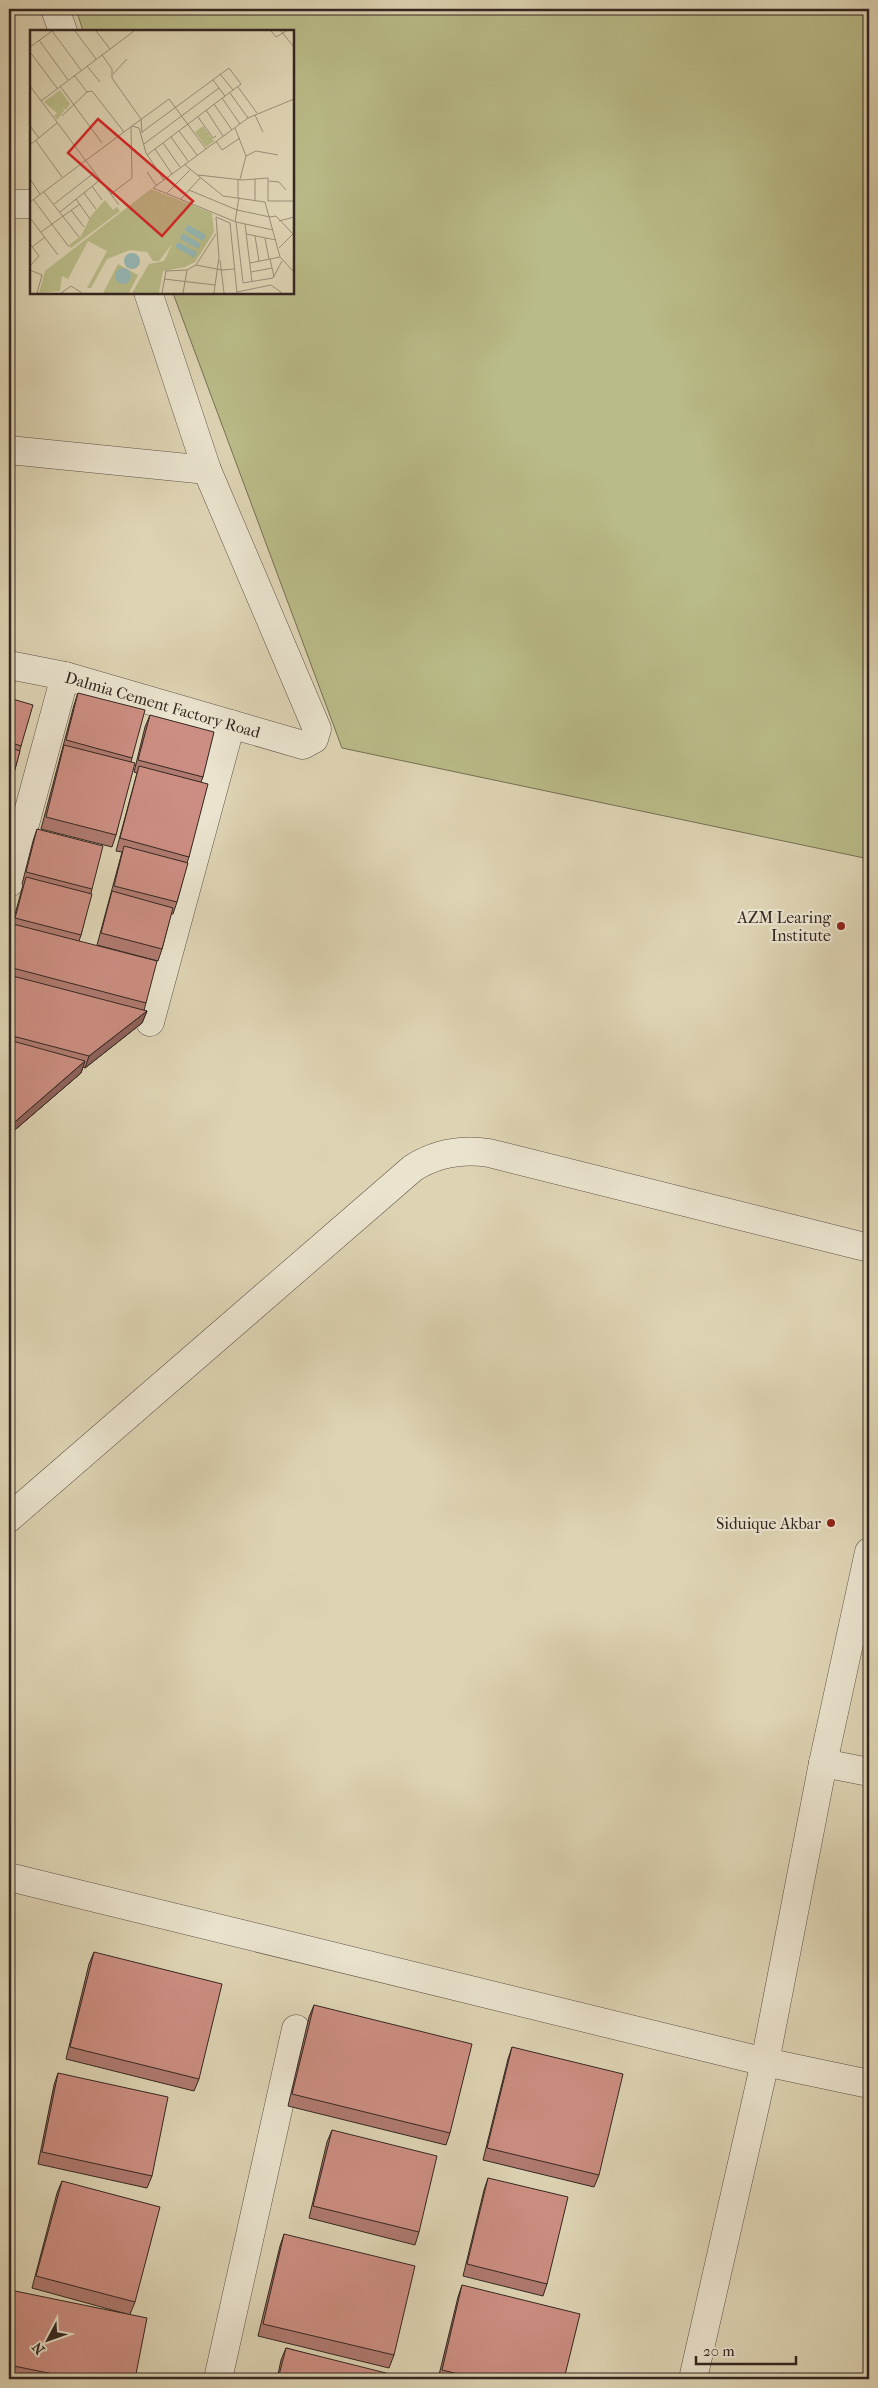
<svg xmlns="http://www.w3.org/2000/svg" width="878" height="2388" viewBox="0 0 878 2388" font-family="'IM FELL French Canon',serif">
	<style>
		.green { fill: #b9bb88; stroke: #767054 }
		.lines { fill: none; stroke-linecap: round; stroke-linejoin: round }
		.minor-casing { stroke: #5e5246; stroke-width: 29 }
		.minor { stroke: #eae3ce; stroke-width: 28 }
		.wall { fill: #af7a70; stroke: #342621 }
		.shaded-wall { fill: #8f635b; stroke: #342621 }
		.building { fill: #cc8e82; stroke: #342621 }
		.poi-dot { fill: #8f2418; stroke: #eae3ce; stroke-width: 2 }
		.labels { text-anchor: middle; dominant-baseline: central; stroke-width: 4.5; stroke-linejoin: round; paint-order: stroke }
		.street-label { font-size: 16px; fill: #342621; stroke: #eae3ce }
		.poi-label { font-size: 16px; fill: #342621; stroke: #eae3ce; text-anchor: end }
		.inset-road { fill: none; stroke: #9a8e79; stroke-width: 1 }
		.view { fill: #d62828; fill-opacity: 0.15; stroke: #d62828; stroke-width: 2.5 }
		.inset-edge { fill: none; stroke: #342621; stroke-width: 2.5 }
	</style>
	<rect width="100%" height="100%" fill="#ded4b4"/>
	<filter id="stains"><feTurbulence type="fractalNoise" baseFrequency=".004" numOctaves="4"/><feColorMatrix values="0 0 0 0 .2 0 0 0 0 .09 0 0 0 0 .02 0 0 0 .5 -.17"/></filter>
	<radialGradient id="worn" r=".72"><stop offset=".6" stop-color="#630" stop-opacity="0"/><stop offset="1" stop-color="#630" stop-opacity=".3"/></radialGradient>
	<path class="green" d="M76 9H869V859L342 748 173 293 292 292V31H83Z"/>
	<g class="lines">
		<defs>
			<g id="minor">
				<path d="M55 9 63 31"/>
				<path d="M9 204H31"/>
				<path d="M9 450 207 470"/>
				<path id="s1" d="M9 665 65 676 303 745 314 739 317 729 207 470 148 292"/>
				<path d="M9 883 65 676"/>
				<path d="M150 1022 231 724"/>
				<path d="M9 1518 413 1168C437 1153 462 1149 489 1153L869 1248"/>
				<path d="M823 1763 869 1772"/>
				<path d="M9 1877 765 2062 869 2084"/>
				<path d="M218 2379 296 2029"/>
				<path d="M693 2379 765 2062 823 1763 869 1552"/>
			</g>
		</defs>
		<use href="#minor" class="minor-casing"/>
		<use href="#minor" class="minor"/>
	</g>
	<path class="wall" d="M78 693 132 758 131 762 116 835 112 847 41 829 74 705Z
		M9 698 21 746 9 792Z
		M150 715 203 777 201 782 189 857 187 863 177 902 173 914H171L162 949 158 961 97 945 122 852 116 851 137 773 134 772 145 727Z
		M37 829 92 889 81 935 79 941 146 1003 144 1010 147 1011 142 1023 85 1068 83 1067 81 1073 9 1135V936L23 885 22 884 33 841Z
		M94 1952 199 2079 194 2091 66 2059 89 1964Z
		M314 2005 450 2133 446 2145 288 2106 309 2017Z
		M512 2047 599 2175 594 2187 483 2160 508 2059Z
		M58 2073 152 2176 147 2188 38 2164 54 2085Z
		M332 2130 419 2232 415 2245 309 2218 327 2142Z
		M488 2178 547 2284 543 2296 463 2276 484 2190Z
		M62 2181 135 2302 130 2314 135 2379H16L9 2378V2292L127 2314 32 2288 57 2193Z
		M284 2234 394 2355 389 2368 258 2336 280 2246Z
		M462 2285 564 2379H438L458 2297Z
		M286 2348 402 2379H277L281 2360Z"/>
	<path class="shaded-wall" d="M147 1011 142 1023 85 1068 89 1056Z
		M85 1061 81 1073 9 1135V1127Z"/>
	<path class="building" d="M78 693 145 710 132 758 66 740Z
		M9 698 33 705 21 746 9 742Z
		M150 715 214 732 203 777 138 760Z
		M64 745 135 763 116 835 46 817Z
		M9 747 20 751 9 791Z
		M139 766 208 784 189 857 120 838Z
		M37 829 103 846 92 889 26 872Z
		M124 846 188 863 177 902 114 886Z
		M26 877 92 894 81 935 15 918Z
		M112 891 173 908 162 949 101 933Z
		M13 924 157 961 146 1003 9 967V941Z
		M9 975 147 1011 89 1056 9 1035Z
		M9 1040 85 1061 9 1127Z
		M94 1952 222 1984 199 2079 70 2047Z
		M314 2005 472 2044 450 2133 292 2094Z
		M512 2047 623 2074 599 2175 487 2148Z
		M9 2051H12L9 2067Z
		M58 2073 168 2097 152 2176 42 2152Z
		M332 2130 437 2156 419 2232 313 2206Z
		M488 2178 568 2197 547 2284 467 2264Z
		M62 2181 160 2207 135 2302 36 2276Z
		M284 2234 415 2266 394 2355 263 2324Z
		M462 2285 580 2314 564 2379H479L442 2370Z
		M10 2290 147 2318 135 2379H78L9 2365V2294Z
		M286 2348 402 2377V2379H278Z
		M781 2373 810 2379H780Z"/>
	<g class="poi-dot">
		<circle cx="841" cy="926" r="5"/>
		<circle cx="831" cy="1523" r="5"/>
	</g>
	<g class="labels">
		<g class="street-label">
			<text stroke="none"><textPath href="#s1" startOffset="159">Dalmia Cement Factory Road</textPath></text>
		</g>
		<g class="poi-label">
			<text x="831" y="917">AZM Learing<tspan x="831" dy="18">Institute</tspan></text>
			<text x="821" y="1523">Siduique Akbar</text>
		</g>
	</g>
	<g transform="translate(30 30)">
		<rect width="264" height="264" fill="#ded4b4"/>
		<path d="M30 60 40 74 36 80 33 77 34 81 27 90 24 86 27 83 14 72ZM173 96 184 111 176 117 165 102ZM121 159 182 183 184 202 165 232 155 237 133 241 129 263H102L119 234 134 231 142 214 129 231H123L117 222 100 220 77 229 61 258H57L77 221 58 211 38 249 32 246 30 261 9 263 15 241ZM75 170 83 180 87 177 90 181 41 218 39 215 51 206 61 186ZM88 234 108 245 99 263H73Z" fill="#b9bb88"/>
		<path d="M158 195 176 205 173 211 154 200ZM153 203 171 214 168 219 150 209ZM148 212 167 222 164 228 145 217ZM94 231a8 8 0 1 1 16 0a8 8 0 1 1-16 0ZM85 246a8 8 0 1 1 16 0a8 8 0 1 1-16 0Z" fill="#95b7b5"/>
		<path class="inset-road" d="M22 1 51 40M45 1 66 29M66 1 80 19M241 1 246 7 256 1M251 1 264 17M9 10 38 50M0 17 22 1M0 22 27 58M72 25 82 39V48L111 89 112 103M57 36 70 52M83 44 97 29M190 44 203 60M44 45 57 62 62 61 94 102M183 50 195 66M0 56 89 175M30 56 72 113M208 57 227 83M200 63 218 88M192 68 210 94M11 71 104 1M184 74 202 100M176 80 193 106M225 85 233 102M32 86 57 62M168 87 183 108 186 106M0 96 9 108M102 96 139 69 176 119M205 98 216 126 210 149M149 101 167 125M112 102 199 38 211 54 117 125M141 107 158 131M6 111 32 147M186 111 192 120 210 108M133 113 150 137M114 114 189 58M0 115 27 93M125 119 142 144M216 126 226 121 248 125M154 134 193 166 235 172 250 227 264 242M117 142 126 155M168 145 212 150 238 148V171M0 149 10 164M225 149V170M239 151 249 152 256 160M62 156 72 170M123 158 218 88 264 69M123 158 206 192 243 200M159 160 207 180 240 187M13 161 49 207M54 163 66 179M137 163 160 140M81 164 102 148 101 97M208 167V149M3 169 39 217M46 169 60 189M151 169 170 148M238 171H264M0 172 102 96 109 98 116 123 134 150M24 174 64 143M41 180 54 197M30 182 70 150M240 187 246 186 263 204M0 188 28 225M249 191 264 187M205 192 209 167M206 192 213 253 243 248 252 231M215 194 222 252M11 202 50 174M216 204 246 210M225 206 229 231M235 208 239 229M0 214 9 226 0 236M2 217 15 207M249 218 264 203M240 229 244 247M190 230 194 263M220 233 250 227M166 235 192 240 204 239M0 240 12 245 7 263M221 242 242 238M134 249 185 255M207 262 241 255 252 263M31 263 41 256 52 263M132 263 136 241 157 240 166 235 186 204M153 263 157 240M184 263 189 227 186 187 200 193 207 263"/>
		<path class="view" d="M68 89 163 171 132 206 38 123Z"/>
		<rect width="264" height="264" class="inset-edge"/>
	</g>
	<rect width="878" height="2388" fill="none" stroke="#ded4b4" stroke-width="30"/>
	<rect x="10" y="10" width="858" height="2368" fill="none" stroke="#342621" stroke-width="2.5"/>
	<rect x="15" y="15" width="848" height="2358" fill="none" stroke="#342621"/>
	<g transform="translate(48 2340) rotate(229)" stroke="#eae3ce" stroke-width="4" paint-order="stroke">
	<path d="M0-4L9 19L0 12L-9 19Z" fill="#342621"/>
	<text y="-8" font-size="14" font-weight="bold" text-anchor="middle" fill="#342621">N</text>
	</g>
	<path d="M696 2356v8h100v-8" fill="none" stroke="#342621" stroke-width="2.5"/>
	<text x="703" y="2356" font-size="15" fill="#342621" stroke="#eae3ce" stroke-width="4" paint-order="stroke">20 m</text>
	<rect width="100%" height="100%" filter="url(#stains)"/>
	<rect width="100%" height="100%" fill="url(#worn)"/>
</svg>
